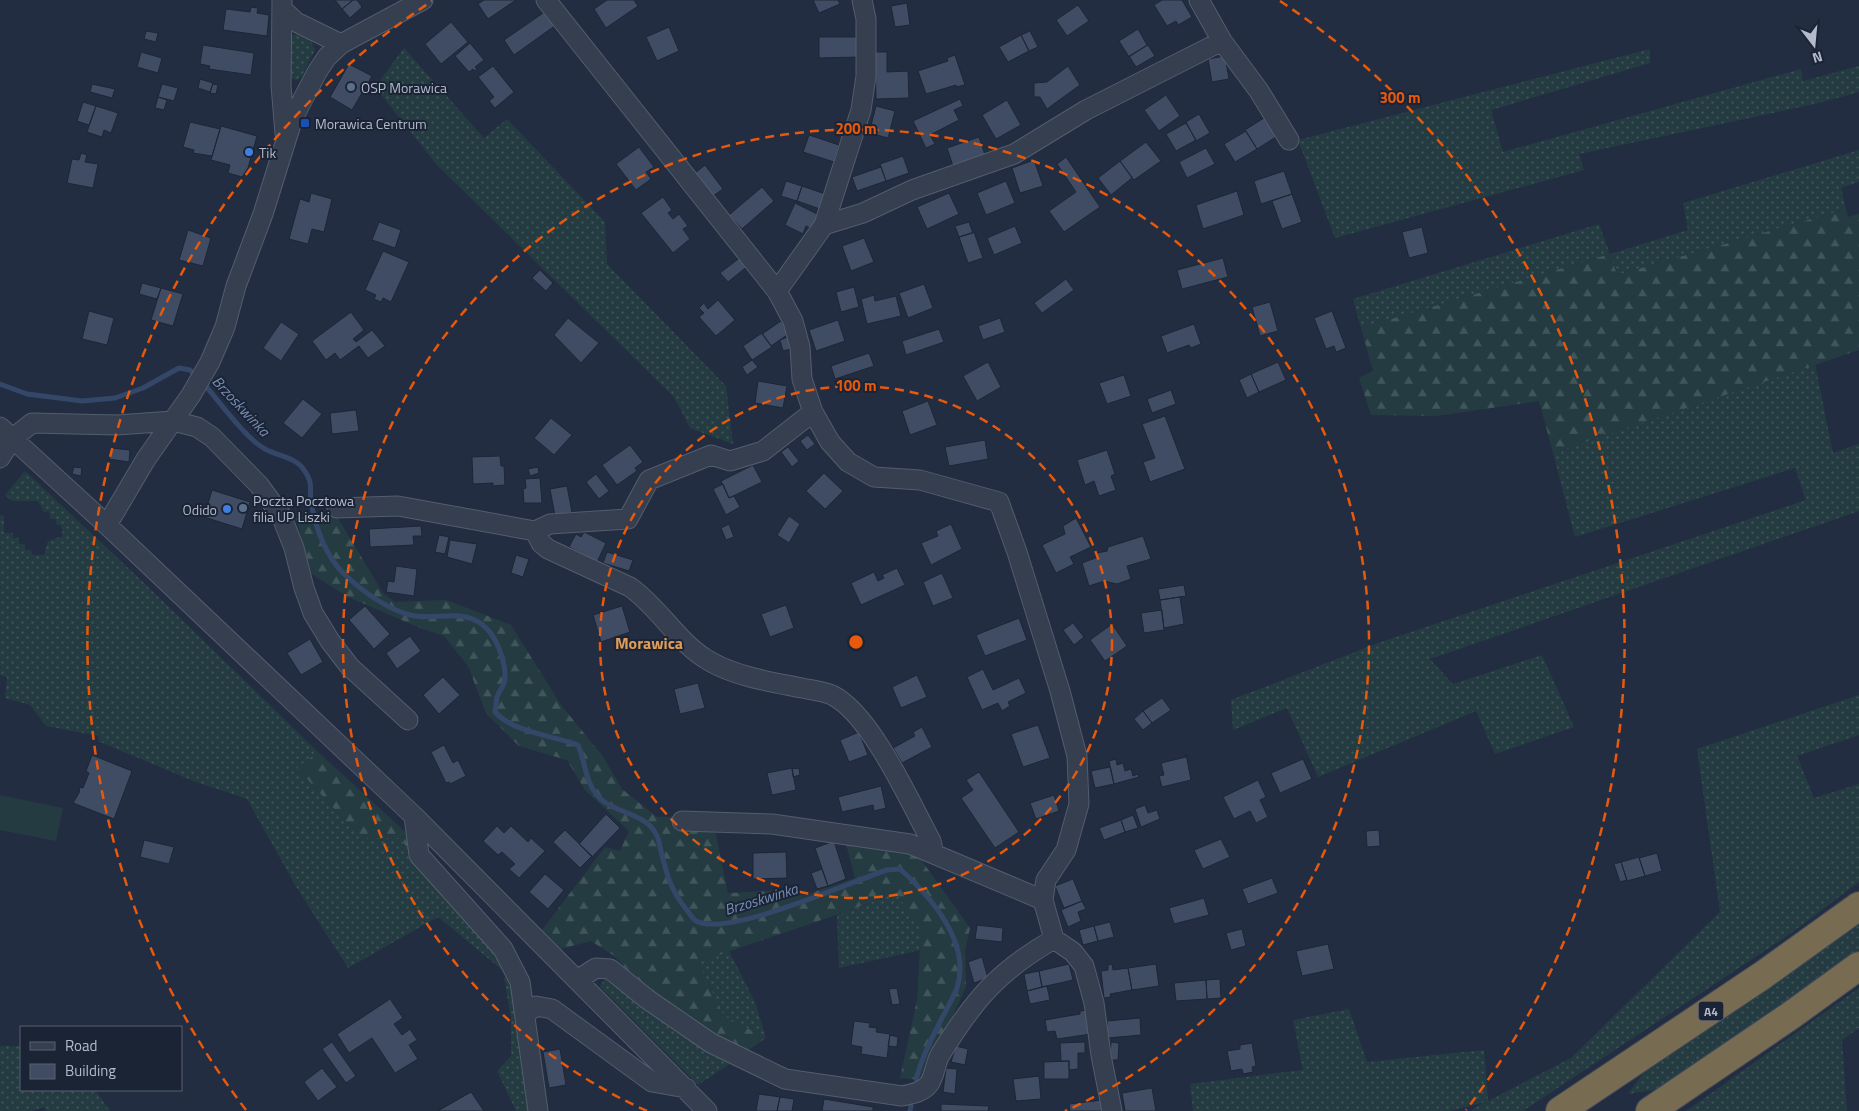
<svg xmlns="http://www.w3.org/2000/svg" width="1859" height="1111" viewBox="0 0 1859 1111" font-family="'Titillium Web',sans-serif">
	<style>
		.grass { fill: url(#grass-dots) }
		.forest { fill: url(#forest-firs) }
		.pitch { fill: #243c41 }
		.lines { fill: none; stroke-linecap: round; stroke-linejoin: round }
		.stream { stroke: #344769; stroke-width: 5 }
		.building { fill: #404c63; stroke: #1d2637 }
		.minor-casing { stroke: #545d6e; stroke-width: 21 }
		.highway-casing { stroke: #3e4758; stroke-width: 30 }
		.minor { stroke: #363f50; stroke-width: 19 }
		.highway { stroke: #776b52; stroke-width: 28 }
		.ring { fill: none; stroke: #e8590c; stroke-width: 2.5; stroke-dasharray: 9 6 }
		.service-dot { fill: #5c6f8a; stroke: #1b2435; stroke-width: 2 }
		.transit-dot { fill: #1a4fb4; stroke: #1b2435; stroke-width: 2 }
		.shop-dot { fill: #3f7fe0; stroke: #1b2435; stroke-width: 2 }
		.labels { text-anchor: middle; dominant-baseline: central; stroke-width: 4; stroke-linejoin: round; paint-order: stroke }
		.shield { fill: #1b2435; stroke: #858d9e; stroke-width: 1 }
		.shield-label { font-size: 12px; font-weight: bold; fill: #b2bacb }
		.poi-label { font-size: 14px; fill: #b2bacb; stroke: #1b2435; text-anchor: start }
		.water-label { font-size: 15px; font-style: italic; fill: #778eb5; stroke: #1b2435 }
		.quarter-label { font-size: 16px; font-weight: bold; fill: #df9d59; stroke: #1b2435 }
		.centre { fill: #e8590c; stroke: #1b2435; stroke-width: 2.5 }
		.ring-label { font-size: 15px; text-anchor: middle; font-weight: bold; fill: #e8590c; stroke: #1b2435; stroke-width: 4; stroke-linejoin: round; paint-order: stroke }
	</style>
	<defs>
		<pattern id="grass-dots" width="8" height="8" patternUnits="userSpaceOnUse" patternTransform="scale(1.25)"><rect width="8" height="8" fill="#243c41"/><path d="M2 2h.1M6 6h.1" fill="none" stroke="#41565b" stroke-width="1.8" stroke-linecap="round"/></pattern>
		<pattern id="forest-firs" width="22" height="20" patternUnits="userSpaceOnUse" patternTransform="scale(1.25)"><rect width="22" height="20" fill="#243c41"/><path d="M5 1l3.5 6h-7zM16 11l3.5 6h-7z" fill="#41565b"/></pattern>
	</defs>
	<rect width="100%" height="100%" fill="#222d41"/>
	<path class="grass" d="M298 34 311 41 315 50 302 76 297 80 290 79 287 41 293 35Z
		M404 48 484 138 507 119 605 222 607 264 726 386 733 444 690 428 674 397 436 164 375 87Z
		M1650 49V63L1491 110 1503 152 1801 69 1803 81 1859 66V92L1815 104 1579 154 1584 170 1335 238 1298 140Z
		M1859 150V182L1841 188 1846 209 1617 275 1610 254 1361 328 1353 299 1599 224 1610 254 1688 230 1683 203Z
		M1815 364 1833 453 1859 444V511L1430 659 1453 684 1542 655 1574 727 1495 754 1476 711 1318 777 1287 708 1233 730 1231 700 1378 643 1806 500 1795 468 1575 537 1553 453Z
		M25 471 143 582 318 752 297 768 361 838H399L496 948 506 968 501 969 438 917 348 968 295 885 247 799 193 781 98 741 99 736 46 726 30 705 5 698 7 677 0 675V515L4 516V533H13V538H19V544H25V550H31L32 555H44L48 541 63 536 61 525H57L55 519H50L49 511 44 512 38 501H12L5 495Z
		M1859 695V735L1797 756 1814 798 1859 784V882L1790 934 1523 1111H1470L1485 1102 1450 1111H1193L1190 1084 1303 1070 1293 1020 1349 1009 1367 1062 1484 1050 1488 1101 1571 1058 1720 912 1697 749Z
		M896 893 921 929V950L839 968 837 915Z
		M1859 918V952L1666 1088 1628 1094 1649 1065Z
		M729 951 755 1002 766 1038 724 1016 698 962Z
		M512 975 532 1111H516L497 1071 511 1056V1018L504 978Z
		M605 978 614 981 675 1031 731 1063 698 1085 600 987Z
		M1859 988V1028L1842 1040 1847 1111H1686Z
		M0 1046H21V1090H95L110 1111H46L44 1107 32 1111H0Z"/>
	<path class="forest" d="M1846 209 1848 217 1859 214V350L1553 453 1539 401 1436 416 1371 415 1359 378 1373 371 1361 328 1610 254 1617 275Z
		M336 515 383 593 395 602 446 600 511 625 561 705 602 755 622 789 657 817 712 816 728 893 771 891 805 895 855 878 845 840 917 854 970 928 965 951 966 987 923 1080 900 1078 917 1000 921 930 896 893 836 915 698 962 724 1016 766 1038 747 1051 707 1033 649 992 613 955 591 941 561 949 542 930 605 847 620 851 629 831 585 790 567 760 519 746 486 713 468 666 444 636 420 628 346 596 312 574 296 518Z
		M318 752 413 839 412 853 399 838H361L297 768Z"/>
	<path class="pitch" d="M0 795 63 808 56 841 0 830Z"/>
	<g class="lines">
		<path class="stream" d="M203 383C219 401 246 439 265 449 277 456 296 457 304 470 314 484 309 488 311 502 315 526 325 555 343 573 362 591 385 608 410 615 435 622 466 605 488 630 499 642 506 665 505 680 504 686 499 691 497 697 496 702 496 707 495 712 514 733 552 735 578 745 585 760 585 780 596 794 611 814 646 811 657 836 660 842 660 849 662 855 667 876 672 892 686 909 689 912 692 918 696 921 727 938 850 882 887 870L900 869C932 898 971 943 957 988 952 1001 944 1013 938 1026 929 1043 921 1061 916 1079
			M0 384 27 394 82 401 115 398 143 388 179 368 190 370 197 377
			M910 1111 911 1106"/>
	</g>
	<path class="building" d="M335 0H353L342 9Z
		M353 0H357L362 7 350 18 342 9Z
		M484 0H516L488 19 478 4Z
		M607 0H634L638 6 606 28 594 9Z
		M813 0H838L840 4 819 13Z
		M1162 0H1182L1192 17 1178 25 1176 21 1167 26 1154 5Z
		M907 3 910 25 895 27 891 6Z
		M1078 5 1089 21 1067 36 1056 20Z
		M251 7 258 8 257 13 269 15 267 36 223 30 226 9 250 12Z
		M546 11 556 25 514 55 504 40Z
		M451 22 468 42 441 64 425 44Z
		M669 27 679 51 657 61 646 37Z
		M1138 29 1147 45 1129 57 1119 41Z
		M146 31 158 33 156 42 144 39Z
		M1030 31 1038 47 1029 51 1021 35Z
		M1021 35 1029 51 1008 62 999 47Z
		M819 37H859V57L819 58Z
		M470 43 484 60 475 67 477 69 475 71 473 69 469 72 455 56Z
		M203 45 254 53 251 75 209 69 210 66 200 64Z
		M1148 45 1155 56 1136 67 1129 56Z
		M141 52 162 58 158 73 137 67Z
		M875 52H887V72L908 71 909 98 876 99Z
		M955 55 965 85 956 87V85L926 94 918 71 948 61 947 58Z
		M1225 56 1229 79 1212 82 1208 59Z
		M349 64 372 76 352 110 330 97Z
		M493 66 514 92 495 108 489 101 494 97 478 77Z
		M1068 66 1080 85 1047 109 1040 97H1034V83L1047 82Z
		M200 79 213 83 210 92 198 88Z
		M92 84 115 89 112 98 90 92Z
		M162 84 178 88 174 101 158 97Z
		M213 84 218 85 216 94 210 93Z
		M1166 95 1180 116 1159 131 1144 110Z
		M158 97 167 100 164 110 155 108Z
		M960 99 963 106 954 110 959 120 930 135 935 144 926 148 913 121Z
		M1007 100 1021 125 996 139 982 115Z
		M83 102 96 106 89 125 77 121Z
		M96 106 118 113 111 133 104 130 102 137 87 132Z
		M876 106 895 111 888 138 869 133Z
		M1199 114 1210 133 1196 141 1186 122Z
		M1267 116 1279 135 1257 149 1245 130Z
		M190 122 220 129 212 156 193 153 194 150 183 147Z
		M1186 123 1196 140 1176 151 1166 134Z
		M221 126 257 136 248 168 242 177 228 173 230 165 211 160Z
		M1246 131 1257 149 1235 162 1224 144Z
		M809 135 839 145 834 162 803 152Z
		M979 137 985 155 953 166 947 148Z
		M1146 142 1161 161 1134 180 1120 161Z
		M639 147 654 167 646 172 651 179 636 190 616 164Z
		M1206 148 1215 164 1187 178 1179 162Z
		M81 153 87 155 85 162 98 164 93 188 67 183 72 159 79 160Z
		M903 156 909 173 886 181 880 164Z
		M1066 157 1100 207 1064 232 1049 211 1076 192 1057 164Z
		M1034 160 1043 186 1020 193 1012 168Z
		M1120 161 1132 178 1111 195 1098 178Z
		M705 165 723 189 713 196 695 173Z
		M881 167 886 181 857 191 852 177Z
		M1284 171 1292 194 1261 204 1254 181Z
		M786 181 802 186 797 201 781 196Z
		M1006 181 1015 203 986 215 977 193Z
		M802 186 828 195 823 210 797 201Z
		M762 187 774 201 742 229 729 215Z
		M1237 191 1244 215 1203 229 1196 205Z
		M311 193 332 199 324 232 312 229 308 244 289 239 300 199 309 202Z
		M949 193 959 214 927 229 917 207Z
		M1292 194 1302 222 1282 229 1272 201Z
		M663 197 672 210 668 213 673 219 679 214 688 226 683 229 690 239 673 253 641 213Z
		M795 203 821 216 814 230 806 226 803 234 785 225Z
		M379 222 401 230 395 248 372 240Z
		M969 222 973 233 959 237 955 226Z
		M1015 226 1022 243 994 255 987 238Z
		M1422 227 1428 253 1409 258 1402 232Z
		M188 230 211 238 203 266 179 260Z
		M974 232 983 258 968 263 959 237Z
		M864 238 874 262 851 271 842 246Z
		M383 251 409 262 391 302 383 298 381 302 374 299 376 295 365 290Z
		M742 256 749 265 728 282 720 273Z
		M1223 258 1228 277 1182 289 1177 270Z
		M540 270 553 283 546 291 532 278Z
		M1066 279 1074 290 1042 313 1034 303Z
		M142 283 161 288 157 299 139 294Z
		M924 284 933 308 908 318 899 293Z
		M854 287 859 307 841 312 836 292Z
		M161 288 183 294 173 326 151 320Z
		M874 295 875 301 896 296 901 316 867 324 861 299Z
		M718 300 735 320 716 336 699 317 704 313 699 308 704 303 708 309Z
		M1270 302 1278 331 1260 336 1252 307Z
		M89 311 114 318 107 345 82 339Z
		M1332 311 1346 348 1336 352 1334 346 1326 349 1314 318Z
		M351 312 364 330 353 339 356 342 372 330 385 346 368 358 359 346 340 360 335 353 326 360 312 341Z
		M568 318 599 343 581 363 554 335Z
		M1000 318 1005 332 983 340 978 326Z
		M838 320 845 341 816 351 809 330Z
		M781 321 790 333 771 346 762 334Z
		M281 322 299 334 281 361 263 348Z
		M1194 324 1201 344 1191 348 1189 345 1167 353 1161 336Z
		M939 329 944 342 906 355 902 341Z
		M762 333 772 347 752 360 743 346Z
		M788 337 791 349 783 351 780 340Z
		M869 353 874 366 835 379 831 366Z
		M752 360 758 367 747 375 742 367Z
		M988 362 1001 387 977 401 963 376Z
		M1278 362 1286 380 1259 392 1251 374Z
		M1251 374 1259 392 1247 398 1239 380Z
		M1124 375 1131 396 1107 404 1099 383Z
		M758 381 787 386 783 408 755 403Z
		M1171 390 1176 404 1152 413 1147 399Z
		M303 399 322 414 302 438 283 423Z
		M928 401 937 425 910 435 902 411Z
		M356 410 359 431 332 434 330 413Z
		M1165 416 1185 469 1150 482 1143 462 1155 458 1142 424Z
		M551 418 572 435 554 455 534 438Z
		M808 435 815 444 807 450 800 441Z
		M985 440 988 459 949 466 945 447Z
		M630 445 643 462 635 468 637 471 617 485 602 465Z
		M788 447 799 461 792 467 781 452Z
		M111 448 130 450 129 462 109 459Z
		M1107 450 1115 474 1111 476 1116 490 1099 496 1094 481 1085 485 1077 460Z
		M500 456 501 466H504L505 485 493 486V483L473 484 472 457Z
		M753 465 762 482 729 498 721 481Z
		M74 467 82 468 81 476 72 474Z
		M538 467 539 473 530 476 528 469Z
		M824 473 843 491 825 509 806 491Z
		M596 474 609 491 599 499 586 482Z
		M540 478 542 503H524L523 489 526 488 525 479Z
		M723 484 729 498 734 496 740 507 726 515 713 489Z
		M567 486 572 512 555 516 550 489Z
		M212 490 250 502 242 529 204 517Z
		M789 516 800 524 789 543 777 535Z
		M1076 518 1091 547 1070 557 1074 564 1056 573 1042 545 1065 534 1063 526Z
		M729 524 734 537 726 540 721 528Z
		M951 524 962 549 931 565 921 543 938 536 936 531Z
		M421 526 422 536H413L414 545 370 547 369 529Z
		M584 532 606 543 597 562 569 547 576 534 581 537Z
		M439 535 449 537 445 554 435 552Z
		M1143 536 1151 559 1127 566 1131 579 1117 584 1104 581 1089 586 1082 563 1098 557 1097 553 1107 551 1108 547Z
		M450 540 477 544 472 564 447 557Z
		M607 552 633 560 629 571 603 563Z
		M516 555 529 559 523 577 511 573Z
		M396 566 417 569 414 596 386 592 388 581 394 582Z
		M897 568 905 585 861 605 851 583 874 572 878 581 884 578 882 575Z
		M942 573 953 598 933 606 923 582Z
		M1184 585 1186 596 1160 600 1158 589Z
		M1180 597 1184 624 1164 628 1160 600Z
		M786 605 794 628 770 637 761 614Z
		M365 606 390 634 374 649 349 620Z
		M622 606 630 632 601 642 593 615Z
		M1162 610 1164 630 1144 633 1141 613Z
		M1019 618 1027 640 985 656 976 635Z
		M1073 623 1084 637 1074 645 1063 630Z
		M1112 624 1127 646 1105 661 1090 640Z
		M410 636 421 651 397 669 386 653Z
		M310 639 323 662 301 675 287 653Z
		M983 669 993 690 1019 678 1026 693 1008 702 1010 706 1002 711 998 703 982 710 967 677Z
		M917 675 927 697 901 708 892 687Z
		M443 677 460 695 439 714 423 695Z
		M698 683 705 708 680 714 674 689Z
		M1162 698 1171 710 1152 723 1143 711Z
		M1143 711 1152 723 1143 730 1134 719Z
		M1038 725 1050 758 1023 767 1011 734Z
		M922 727 932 747 902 763 893 748 915 736 913 732Z
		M859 732 868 755 849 762 840 740Z
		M444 745 453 763 458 760 466 776 450 784 449 782 446 783 431 752Z
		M1186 754 1191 780 1162 787 1159 776 1164 775 1161 763 1186 757Z
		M92 755 132 771 114 819 73 803 79 793 80 787 83 788 89 773 86 771Z
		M1116 759 1117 765 1123 763 1125 771 1131 769 1133 776 1138 774 1139 777 1114 784 1109 761Z
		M1303 759 1312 779 1280 793 1271 773Z
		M1110 767 1114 784 1095 788 1091 771Z
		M792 768 796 790 772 795 767 773Z
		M799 768 800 775 793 777 792 769Z
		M979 772 1019 832 995 848 961 798 973 790 966 780Z
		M1258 780 1266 797 1260 800 1268 817 1256 823 1250 811 1234 819 1223 797Z
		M881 786 886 808 874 811 873 805 842 812 838 797Z
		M1054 795 1059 811 1036 819 1030 803Z
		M1145 805 1148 813 1157 810 1160 819 1141 827 1135 809Z
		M606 814 620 828 592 857 579 844Z
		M1133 815 1138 828 1125 832 1121 820Z
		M1121 820 1125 832 1104 840 1099 828Z
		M497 826 504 833 511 826 528 842 531 838 545 851 519 878 509 869 515 864 502 852 498 855 483 841Z
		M565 830 592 856 580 868 553 842Z
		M1379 830 1380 846 1367 847 1366 831Z
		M1221 839 1230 857 1203 869 1194 850Z
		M144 840 174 847 169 864 140 857Z
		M834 841 846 879 828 886 815 848Z
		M786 852 787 878 753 879V853Z
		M1657 853 1662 871 1645 876 1639 858Z
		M1639 857 1645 876 1627 881 1621 862Z
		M1621 862 1627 880 1620 882 1614 864Z
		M822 869 828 886 817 889 811 873Z
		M545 874 564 890 548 909 529 892Z
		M1272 878 1278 893 1248 904 1242 889Z
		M1073 879 1082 901 1064 908 1055 886Z
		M1204 898 1209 915 1174 924 1169 908Z
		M1082 901 1086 909 1078 912 1081 921 1068 927 1061 910Z
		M1110 922 1114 937 1098 941 1094 926Z
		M977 925 1003 928 1002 942 975 939Z
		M1094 926 1098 941 1083 945 1079 930Z
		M1242 929 1246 946 1231 950 1226 933Z
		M1328 944 1334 969 1302 976 1296 951Z
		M982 957 988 978 974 983 968 962Z
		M1069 964 1073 980 1042 987 1039 971Z
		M1112 964 1113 970 1128 968 1132 990 1110 994 1111 997 1104 998 1101 971 1108 970V965Z
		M1156 964 1159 986 1132 990 1128 968Z
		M1039 971 1042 987 1027 991 1024 974Z
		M1220 979 1221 998 1207 999 1206 980Z
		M1206 980 1207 999 1176 1001 1174 983Z
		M1047 986 1050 1000 1030 1004 1027 991Z
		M897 988 900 1004 892 1005 889 989Z
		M390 999 403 1018 394 1024 402 1035 410 1029 417 1040 409 1045 418 1059 395 1073 372 1038 349 1053 337 1034Z
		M1087 1010 1091 1034 1057 1039 1055 1031 1047 1032 1045 1020 1080 1014V1011Z
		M1140 1018 1141 1035 1108 1038 1107 1021Z
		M854 1021 870 1023 869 1027 877 1028 876 1032 890 1034 887 1058 861 1054 862 1047 851 1045Z
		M890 1035 898 1037 897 1047 888 1046Z
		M332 1042 356 1076 346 1083 322 1049Z
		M1085 1042V1053H1078V1069L1069 1070V1061H1061L1060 1043Z
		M1111 1042 1119 1043 1118 1060H1110Z
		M1252 1043 1256 1066 1252 1067 1253 1072 1243 1074 1242 1069 1231 1071 1227 1051 1240 1049V1045Z
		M956 1046 968 1049 965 1065 951 1062Z
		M560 1049 566 1085 549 1088 543 1052Z
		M1069 1061V1079H1044V1062Z
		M322 1068 337 1087 318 1101 304 1082Z
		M946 1068 957 1069 955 1094 943 1092Z
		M1039 1076 1041 1099 1016 1101 1013 1079Z
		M1152 1088 1156 1111H1125L1122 1093Z
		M471 1092 484 1111H438Z
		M759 1094 780 1097 777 1111H756Z
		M780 1097 794 1099 792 1111H777Z
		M824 1099 873 1107V1111H822Z
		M1102 1100 1103 1111H1070L1069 1104Z
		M941 1104 989 1106 988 1111H941Z"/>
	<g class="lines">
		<defs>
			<path id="minor" d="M282 0 281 85 285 134
				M546 0 777 291 793 321 800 347 802 379 813 412 830 442 848 462 874 477 920 480 999 502 1017 552 1060 691 1077 756 1079 804 1066 850 1046 880 1043 900 1054 939C998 971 973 1001 940 1055 935 1064 935 1076 929 1084 923 1092 912 1094 902 1096L785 1079 711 1043 647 999 610 969 596 968 577 980
				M1199 0 1222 41 1259 91 1289 140
				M283 10 296 22 341 44
				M824 225 863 213 912 190 1014 154 1086 110 1222 41
				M777 291 824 225 861 110 866 76V19L862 0
				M0 427 107 525 414 816 707 1111
				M0 458 12 439 32 423 117 425 173 421 197 427 212 437 259 485 281 515 294 548 304 588 313 613 330 641 350 667 408 720
				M337 508 398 506 535 531 550 524 628 519 649 480 711 455 730 461 763 451 813 412
				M107 525 146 459 191 395 210 362 225 327 236 286 263 214 293 118 317 72 327 57 341 44 423 0
				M535 531 541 543 548 549 630 587C660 608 679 645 711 662 738 677 772 682 802 688 811 690 823 691 832 695 871 714 910 802 931 841L934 854
				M414 816 419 855 503 949 520 982 538 1111
				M682 821 772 824 910 844 1043 900
				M1054 939 1073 952 1084 966 1094 1003 1101 1055 1112 1111
				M525 1014 536 1006 552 1009 652 1082 686 1088"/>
			<path id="highway" d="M1560 1111 1763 975 1859 906
				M1650 1111 1790 1016 1859 966"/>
		</defs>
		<use href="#minor" class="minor-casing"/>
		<use href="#highway" class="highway-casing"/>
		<use href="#minor" class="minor"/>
		<use href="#highway" class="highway"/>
	</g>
	<g class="ring">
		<circle cx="856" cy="642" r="256"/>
		<path d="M647 1111A513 513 0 1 1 1065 1111"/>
		<path d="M246 1110A769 769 0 0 1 432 1M1280 1A769 769 0 0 1 1466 1110"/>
	</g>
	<g class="service-dot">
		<circle cx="351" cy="87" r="5"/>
		<circle cx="243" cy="508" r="5"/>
	</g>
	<rect class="transit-dot" x="300" y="118" width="10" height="10" rx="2.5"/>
	<g class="shop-dot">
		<circle cx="249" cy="152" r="5"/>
		<circle cx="227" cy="509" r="5"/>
	</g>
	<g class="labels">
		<rect class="shield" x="1698.5" y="1001.5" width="25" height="19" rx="4"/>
		<g class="shield-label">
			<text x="1711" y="1011">A4</text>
		</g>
		<g class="poi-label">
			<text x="361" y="87">OSP Morawica</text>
			<text x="315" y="123">Morawica Centrum</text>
			<text x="259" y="152">Tik</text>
			<text x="253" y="500">Poczta Pocztowa<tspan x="253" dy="16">filia UP Liszki</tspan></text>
			<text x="217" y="509" text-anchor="end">Odido</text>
		</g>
		<g class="water-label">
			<text transform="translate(241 406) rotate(47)">Brzoskwinka</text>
			<text transform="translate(761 899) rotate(-17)">Brzoskwinka</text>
		</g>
		<g class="quarter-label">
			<text x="649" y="643">Morawica</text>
		</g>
	</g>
	<circle cx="856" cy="642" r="8" class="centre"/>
	<g class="ring-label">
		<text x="1400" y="103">300 m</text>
		<text x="856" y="134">200 m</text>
		<text x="856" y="391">100 m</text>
	</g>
	<rect x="20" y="1026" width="162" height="65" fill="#1b2435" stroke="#576071"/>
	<rect x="30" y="1042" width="25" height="8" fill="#363f50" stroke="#576071"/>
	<text x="65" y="1051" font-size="15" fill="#b2bacb">Road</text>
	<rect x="30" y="1064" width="25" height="15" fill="#404c63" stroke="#576071"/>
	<text x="65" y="1076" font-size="15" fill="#b2bacb">Building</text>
	<g transform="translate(1814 45) rotate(164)" stroke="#1b2435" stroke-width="4" paint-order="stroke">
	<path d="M0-4L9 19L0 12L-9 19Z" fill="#b2bacb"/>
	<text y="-8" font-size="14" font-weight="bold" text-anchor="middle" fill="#b2bacb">N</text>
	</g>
</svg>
